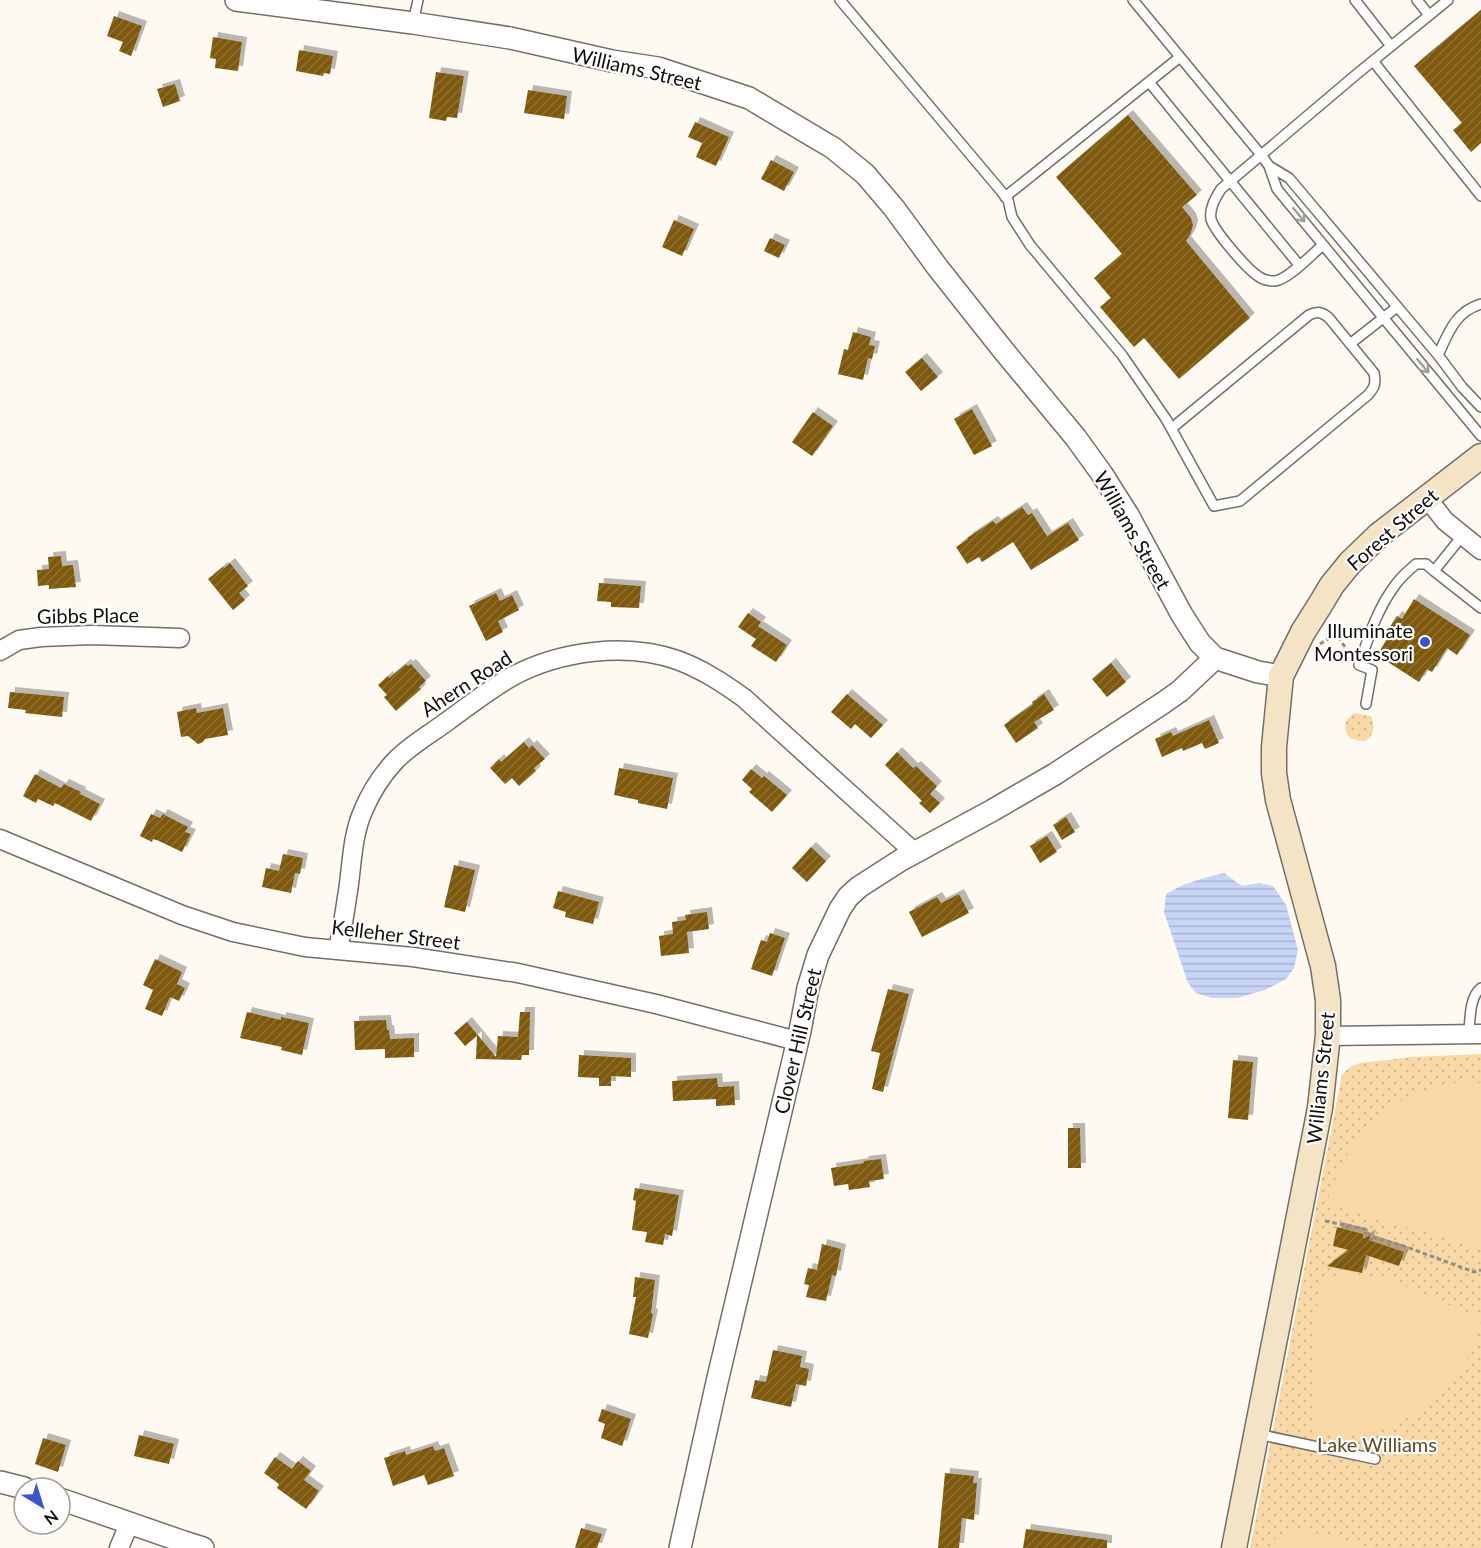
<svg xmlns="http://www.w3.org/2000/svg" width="1481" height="1548" viewBox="0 0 1481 1548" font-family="Lato,sans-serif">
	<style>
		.park { fill: url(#park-dots) }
		.pitch { fill: #f7d8a6 }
		.water { fill: url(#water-rules) }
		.building { fill: url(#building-hatch); filter: url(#shadow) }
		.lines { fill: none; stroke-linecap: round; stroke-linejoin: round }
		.service-casing { stroke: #736e67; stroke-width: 12 }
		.minor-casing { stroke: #736e67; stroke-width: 21 }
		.tertiary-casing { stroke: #736e67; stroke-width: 24 }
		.secondary-casing { stroke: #736e67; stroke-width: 27 }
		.path { stroke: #908d87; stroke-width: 3; stroke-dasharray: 4.5 3; stroke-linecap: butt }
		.service { stroke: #fff; stroke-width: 9 }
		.minor { stroke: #fff; stroke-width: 18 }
		.tertiary { stroke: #fff; stroke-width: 21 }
		.secondary { stroke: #f4e3c4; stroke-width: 24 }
		.oneway { stroke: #9f9f9d }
		.poi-dot { fill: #3a55c7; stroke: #fff; stroke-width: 2 }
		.labels { text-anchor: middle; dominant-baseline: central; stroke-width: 4.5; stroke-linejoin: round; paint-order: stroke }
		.street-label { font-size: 20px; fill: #0f0e0b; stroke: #fff }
		.poi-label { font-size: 20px; fill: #0f0e0b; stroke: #fff; text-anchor: end }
		.park-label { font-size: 20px; fill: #604a24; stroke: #fff }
	</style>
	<defs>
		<pattern id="park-dots" width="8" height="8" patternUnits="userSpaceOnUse" patternTransform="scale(1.5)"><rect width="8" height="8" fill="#f7d8a6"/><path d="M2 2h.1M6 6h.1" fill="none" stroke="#d3b88e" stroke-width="1.8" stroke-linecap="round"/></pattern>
		<pattern id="water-rules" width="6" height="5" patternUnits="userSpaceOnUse" patternTransform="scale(1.5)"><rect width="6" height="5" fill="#c7d4f6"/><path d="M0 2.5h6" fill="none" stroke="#aab5d2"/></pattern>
		<pattern id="building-hatch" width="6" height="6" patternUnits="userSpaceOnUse" patternTransform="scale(1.5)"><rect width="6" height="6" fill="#7e5908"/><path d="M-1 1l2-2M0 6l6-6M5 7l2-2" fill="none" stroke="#8c7034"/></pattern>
		<filter id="shadow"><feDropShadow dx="5" dy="-5" stdDeviation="0" flood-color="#0004"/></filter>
	</defs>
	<rect width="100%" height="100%" fill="#fef9f1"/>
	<path class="park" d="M1354 713 1371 716C1374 722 1375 737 1366 740 1361 742 1354 739 1350 738L1345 730 1346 721Z
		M1481 1054V1548H1250L1342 1075 1350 1067 1360 1063 1412 1057Z"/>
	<path class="pitch" d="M1460 1082 1481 1083V1242L1473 1246 1327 1204C1349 1132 1384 1095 1460 1082Z
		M1340 1272 1389 1279 1481 1319C1476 1337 1471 1356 1461 1371 1458 1376 1453 1380 1449 1385 1424 1414 1388 1432 1349 1435 1337 1436 1324 1434 1312 1433V1333L1321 1286Z
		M1291 1527 1374 1548H1270L1271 1542Z"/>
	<path class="water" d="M1224 873 1242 886 1259 883 1273 886 1286 905 1298 950 1294 968 1286 979 1265 990 1237 998H1212L1196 993 1188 983 1164 912 1166 894C1184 883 1203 878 1224 873Z"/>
	<path class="building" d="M1481 10V143L1471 152 1453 130 1462 123 1414 66Z
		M114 16 142 26 131 56 119 51 123 42 107 36Z
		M213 37 242 42 238 71 215 68 216 59 210 58Z
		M299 50 333 56 330 74 324 73 323 76 296 71Z
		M436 72 464 76 457 118 447 117 446 121 429 118Z
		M175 84 180 101 163 107 157 89Z
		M528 90 567 96 564 119 524 113Z
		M1128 115 1197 195 1182 207 1191 218 1193 225 1191 233 1186 241 1250 318 1179 379 1144 338 1134 347 1100 307 1111 298 1094 278 1122 254 1056 177Z
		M695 122 729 137 716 166 696 157 702 143 688 137Z
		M771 160 794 172 784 191 761 179Z
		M674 220 694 229 682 256 662 247Z
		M770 238 785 245 779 258 764 251Z
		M853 332 871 337 869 345 875 346 872 359 868 358 863 380 838 374 844 349 848 350Z
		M922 358 938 377 921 391 905 372Z
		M972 409 992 446 974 455 954 419Z
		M813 412 833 426 812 456 792 442Z
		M1022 507 1028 515 1032 513 1047 536 1068 523 1079 540 1031 570 1013 542 982 562 979 557 967 564 956 547 968 539 967 538 993 521 996 524Z
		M61 556 62 566 73 565 76 587 49 589V585L38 586 37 570 49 569 48 557Z
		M230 563 248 586 239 593 245 600 233 610 208 579 223 567 224 568Z
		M599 583 641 586 639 608 611 607V602L597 601Z
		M496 593 500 601 512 595 519 610 498 621 503 632 486 641 469 606Z
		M1414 599 1470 635 1457 655 1447 648 1432 672 1427 669 1419 682 1377 655 1389 636 1385 634 1397 616 1402 619Z
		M748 613 761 622 758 626 787 645 776 662 751 646 756 639 738 627Z
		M1111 663 1126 682 1107 697 1092 679Z
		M406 664 408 666 411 664 426 681 419 687 421 689 396 711 384 697 387 695 378 685 388 676 389 678Z
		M10 692 64 697 62 717 25 713 26 710 8 708Z
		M847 694 883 725 871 738 855 724 851 729 831 712Z
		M1044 694 1054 710 1034 722 1038 728 1016 743 1004 725 1033 704 1032 702Z
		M196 708 197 713 223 708 228 735 205 739 203 742 198 744 188 736 181 737 177 712Z
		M1209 720 1219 743 1205 749 1202 743 1183 751 1182 748 1162 757 1155 739 1171 732 1173 736Z
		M524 742 529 748 532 745 545 759 534 768 536 771 519 786 512 778 505 784 490 768 499 759 501 762Z
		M897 752 913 768 916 766 937 786 930 794 940 803 930 813 919 803 922 801 885 765Z
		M619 768 673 778 667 809 638 803V800L614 795Z
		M751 769 762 778 764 776 787 795 772 812 749 792 752 789 742 780Z
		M35 774 61 788 64 784 81 792 80 794 100 804 91 821 55 803 53 806 38 799 36 803 23 796Z
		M151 814 160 818 163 814 188 827 185 832 191 834 182 852 159 841 153 839 152 842 140 836Z
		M1066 817 1075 832 1062 840 1053 825Z
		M1047 836 1057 852 1040 863 1030 846Z
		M811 847 826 861 807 882 792 868Z
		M283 854 303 858 300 874 295 873 291 893 262 887 266 868 279 871Z
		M454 865 475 870 465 912 444 907Z
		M558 891 599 902 593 924 565 917 566 912 553 908Z
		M959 894 969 913 922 937 909 912 937 897 941 903Z
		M707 912 709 929 687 932 689 953 661 956 659 936 673 934 672 922 686 920 685 915Z
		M770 933 785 938 772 976 751 969 761 940 767 942Z
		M155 959 182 972 177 984 185 988 179 1001 170 997 162 1016 145 1009 153 990 143 985Z
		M888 989 909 994 883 1092 872 1089 880 1053 871 1051Z
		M247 1012 281 1020V1017L309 1023 302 1055 281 1050 282 1047 240 1038Z
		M520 1012H530L529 1055H522L521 1060 476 1059 477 1036 465 1046 454 1033 467 1022 496 1057 498 1036 518 1037Z
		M386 1020 387 1030H389L390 1039 414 1038V1057L385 1058V1049L355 1050 354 1021Z
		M579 1055 631 1058V1077L611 1076V1086H599V1078L578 1077Z
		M1233 1060 1253 1062 1248 1120 1228 1118Z
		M717 1078 718 1087 734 1086 735 1105 716 1106V1099L673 1101 672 1081Z
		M1068 1128H1080L1081 1168H1068Z
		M881 1159 884 1179 869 1181 870 1187 849 1190 848 1184 834 1186 831 1168 864 1163 863 1161Z
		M635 1188 679 1195 672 1236 665 1234 663 1245 645 1242 647 1232 632 1230 636 1201 633 1200Z
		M1337 1227 1363 1234V1238H1365L1371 1234 1369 1240 1404 1252 1399 1266 1366 1255 1362 1273 1327 1266 1349 1250 1333 1246Z
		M822 1244 841 1249 836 1276 832 1275 826 1301 806 1297 809 1285 804 1284 808 1268 817 1270Z
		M635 1277 655 1280 651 1313 653 1314 648 1338 629 1334 636 1297H633Z
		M773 1350 802 1356 800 1367 809 1369 806 1386 796 1384 791 1407 751 1398 755 1380 766 1382Z
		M602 1409 631 1419 622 1446 601 1438 605 1424 598 1421Z
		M139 1435 174 1444 169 1464 134 1456Z
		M43 1438 66 1445 58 1472 35 1464Z
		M433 1446 435 1451 444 1448 454 1476 428 1485 424 1475 393 1486 384 1458 405 1451 406 1455Z
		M275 1457 292 1469 298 1461 311 1471 304 1480 319 1491 306 1509 277 1488 279 1484 264 1473Z
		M945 1473 974 1476 973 1483H977L974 1520 962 1518 959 1548H938Z
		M581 1528 602 1534 597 1548H575Z
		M1026 1529 1107 1540V1548H1023Z"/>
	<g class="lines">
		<defs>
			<path id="service" d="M840 0 1001 191 1008 200 1012 217 1030 245 1122 355 1166 419 1214 506 1240 501 1368 395C1375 387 1376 383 1374 373L1329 318C1322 312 1318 311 1309 315L1172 428
				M1133 0 1262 156 1269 166 1277 189 1481 436
				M1355 0 1391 46
				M1417 0 1429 15
				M413 23 418 0
				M1373 61 1481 196
				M1149 82 1299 265
				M1269 166 1289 178 1438 355 1462 387 1481 407
				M1005 197 1180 57
				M1323 245C1312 254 1289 279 1275 281 1269 281 1263 280 1258 276 1247 269 1214 231 1211 219 1209 208 1216 197 1221 189L1358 73 1448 0
				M1350 344 1397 307
				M1438 355C1449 332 1455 312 1481 304
				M1434 571 1481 608
				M1366 704 1372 670 1359 665C1369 636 1377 609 1396 584 1401 577 1409 570 1416 564H1426L1434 571 1463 535
				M1469 1035C1470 1021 1469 997 1481 988
				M1257 1434 1375 1459"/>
			<path id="minor" d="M1427 498 1445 521 1481 550
				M0 651 19 640 41 637 92 635 180 638
				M0 839 182 915 233 932 305 947 413 957 518 973 656 1004 797 1041
				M338 950C342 930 345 911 348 891 352 865 352 836 363 811 370 794 382 775 395 761 410 745 432 733 449 720 470 705 491 688 513 676 560 651 626 642 677 660 702 669 723 683 744 698L914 852
				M1327 1036 1481 1034
				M119 1548 129 1524"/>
			<path id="tertiary" d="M236 0 413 23 510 38 612 61 658 68 749 98 833 148 865 174 894 208 938 268 1003 350 1076 438 1102 474 1128 515 1182 615 1200 643 1215 658 1258 672 1281 676
				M0 1482 24 1488
				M60 1499 184 1542 203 1548
				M680 1548 717 1382 800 1031 808 988 818 955 840 909 848 897 859 887 901 860 993 810 1055 774 1163 703 1180 691 1215 658"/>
			<path id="secondary" d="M1234 1548 1320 1108 1328 1035V1000L1323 966 1278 800 1274 773V747L1281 676 1303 632 1320 605 1332 585 1350 563 1379 535 1481 456"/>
		</defs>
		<use href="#service" class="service-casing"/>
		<use href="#minor" class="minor-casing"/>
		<use href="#tertiary" class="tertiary-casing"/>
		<use href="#secondary" class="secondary-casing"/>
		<path class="path" d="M1320 644 1336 634 1350 654
			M1325 1221 1365 1229 1371 1237 1401 1245 1474 1272 1481 1270"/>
		<use href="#service" class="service"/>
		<use href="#minor" class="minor"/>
		<use href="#tertiary" class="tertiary"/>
		<use href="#secondary" class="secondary"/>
	</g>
	<defs><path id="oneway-shaft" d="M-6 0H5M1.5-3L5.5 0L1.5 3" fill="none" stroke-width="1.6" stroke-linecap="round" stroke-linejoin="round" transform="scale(1.5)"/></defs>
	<g class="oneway">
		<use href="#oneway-shaft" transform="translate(1299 215) rotate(50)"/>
		<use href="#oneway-shaft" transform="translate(1423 366) rotate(50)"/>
	</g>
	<circle class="poi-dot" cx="1425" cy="642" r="6"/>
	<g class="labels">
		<g class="street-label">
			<text transform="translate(637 68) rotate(13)">Williams Street</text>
			<text transform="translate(1392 529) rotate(-41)">Forest Street</text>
			<text transform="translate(1133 530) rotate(60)">Williams Street</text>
			<text transform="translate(88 615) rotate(-1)">Gibbs Place</text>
			<text transform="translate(466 683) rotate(-33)">Ahern Road</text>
			<text transform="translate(396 934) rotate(7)">Kelleher Street</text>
			<text transform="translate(797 1041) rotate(-77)">Clover Hill Street</text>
			<text transform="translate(1320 1078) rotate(-84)">Williams Street</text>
		</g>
		<g class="poi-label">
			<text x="1413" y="630">Illuminate<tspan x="1413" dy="23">Montessori</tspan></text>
		</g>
		<g class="park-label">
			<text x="1377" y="1444">Lake Williams</text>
		</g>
	</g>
	<g transform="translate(42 1506) rotate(142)"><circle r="28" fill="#ffffff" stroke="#9f9f9d" stroke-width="1.5"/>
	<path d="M0-4.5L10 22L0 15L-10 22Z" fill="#3a55c7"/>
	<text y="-9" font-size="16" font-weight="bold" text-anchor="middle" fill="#0f0e0b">N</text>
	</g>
</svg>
